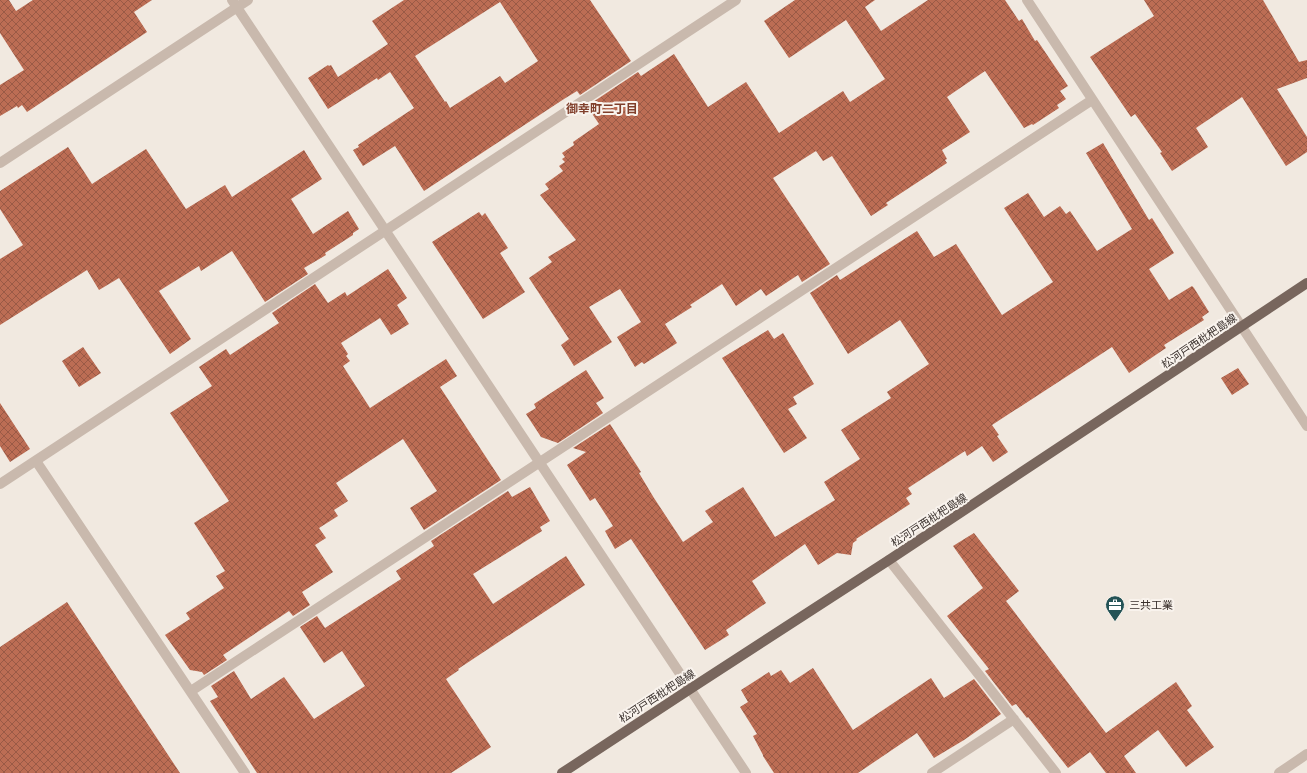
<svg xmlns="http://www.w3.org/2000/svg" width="1307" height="773" viewBox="0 0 1307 773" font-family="'IBM Plex Sans','Noto Sans JP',sans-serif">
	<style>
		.building { fill: url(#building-cross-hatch); fill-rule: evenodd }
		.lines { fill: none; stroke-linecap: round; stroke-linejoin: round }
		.minor { stroke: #c9b9ad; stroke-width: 10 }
		.major { stroke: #78665d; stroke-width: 10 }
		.labels { text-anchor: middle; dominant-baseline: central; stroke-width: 4; stroke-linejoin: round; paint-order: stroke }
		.street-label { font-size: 11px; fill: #382f2b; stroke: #f9f3ed }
		.poi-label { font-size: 11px; fill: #382f2b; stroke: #f9f3ed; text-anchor: start }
		.neighbourhood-label { font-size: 12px; font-weight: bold; fill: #803f2b; stroke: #f9f3ed }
	</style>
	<defs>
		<pattern id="building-cross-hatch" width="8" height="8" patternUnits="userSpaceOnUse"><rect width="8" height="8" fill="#bc6d54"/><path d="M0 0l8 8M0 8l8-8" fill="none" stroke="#9a5a46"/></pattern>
	</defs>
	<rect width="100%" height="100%" fill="#f1e9e0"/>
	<path class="building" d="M0 0H9L16 11 33 0H152L134 12 147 32 27 112 22 105 18 108 17 106 0 116V85L24 70 0 33Z
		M404 0H590L631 61 580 95 577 91 564 99 424 191 395 146 363 166 353 150 359 147 358 145 414 108 390 72 378 80 377 78 328 109 308 78 328 65 329 66 331 65 338 77 388 44 372 21ZM500 2 538 61 505 83 500 76 450 108 446 101 445 102 415 56Z
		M795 0H875L865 7 881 31 928 0H1005L1019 21 1022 19 1035 41 1037 40 1068 86 1060 91 1066 99 1057 105 1059 108 1033 125 1032 124 1024 128 985 71 947 97 970 132 942 150 947 159 945 160 947 163 886 203 888 205 871 216 832 156 823 161 816 151 773 178 830 264 802 282 798 275 766 296 761 289 736 306 722 284 690 305 692 307 665 324 677 343 644 364 642 362 635 367 617 337 641 322 620 289 589 307 612 342 574 366 561 345 569 339 529 278 552 262 548 257 576 240 540 195 549 189 545 184 563 171 559 166 565 162 562 159 565 157 562 153 574 145 573 142 599 124 587 106 638 72 641 76 674 54 708 107 746 82 779 133 843 91 850 102 885 79 846 20 789 58 764 21Z
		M1144 0H1263L1299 62 1307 60V78L1277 89 1307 137V152L1286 166 1242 97 1196 128 1208 147 1172 171 1160 153 1162 152 1135 114 1131 117 1090 57 1154 16Z
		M1103 143 1149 220 1152 218 1174 253 1149 269 1169 300 1192 286 1194 288 1209 312 1202 317 1204 320 1164 345 1166 348 1129 373 1112 347 992 425 999 435 997 436 1008 452 993 462 982 446 967 456 965 451 908 488 912 494 906 498 910 504 856 539 857 540 853 543 851 555 837 553 818 565 805 544 752 581 766 603 726 630 729 635 705 650 631 539 615 549 605 531 613 526 595 498 590 501 567 465 586 452 573 448 610 424 641 472 639 473 654 498 683 542 713 522 705 511 743 487 775 537 835 500 824 482 860 459 841 430 891 398 887 392 929 364 900 320 848 354 810 293 837 275 840 280 917 231 934 257 956 244 1002 315 1053 282 1004 208 1028 193 1044 217 1060 206 1066 214 1070 211 1097 251 1132 229 1086 153Z
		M68 147 92 184 146 149 186 209 225 185 232 197 304 150 322 179 291 199 313 234 348 211 359 229 353 233V235L325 253 326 255 304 268 308 274 265 302 232 251 201 271 199 266 159 291 191 339 170 354 119 278 99 290 87 270 0 325V259L23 245 0 209V191Z
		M479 212 482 216 485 213 508 248 500 253 525 292 483 319 432 242Z
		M388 269 407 298 397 305 409 324 391 335 380 318 341 343 348 354 346 356 350 361 343 366 370 408 446 359 457 376 440 387 501 480 424 530 410 508 437 491 403 439 336 483 348 501 334 510 338 516 319 528 326 538 315 545 333 572 302 592 310 605 293 616 289 611 223 655 227 660 204 675 202 672 190 670 165 635 190 619 186 613 224 588 216 576 225 571 194 523 229 501 170 413 212 386 199 367 226 349 230 355 279 323 272 313 315 284 328 303 345 292 347 296Z
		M768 330 774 339 783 333 814 384 793 397 797 404 788 409 807 438 784 453 722 358Z
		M83 347 101 373 79 387 62 361Z
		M1238 368 1249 384 1232 395 1221 378Z
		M586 370 604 398 596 403 603 413 558 443 541 437 526 414 536 408 534 404Z
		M0 403 30 449 10 462 0 446Z
		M530 487 550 521 540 527 542 531 473 574 493 604 566 556 585 585 458 669 459 670 446 679 491 747 451 773H257L210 701 218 697 211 686 234 671 251 699 284 677 314 719 365 686 342 651 324 663 300 627 317 616 325 628 401 579 396 571 434 546 431 541 508 491 512 497Z
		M974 533 1019 591 1006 601 1106 733 1176 682 1192 706 1187 710 1214 747 1186 767 1158 730 1124 756 1136 773H1106L1090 752 1068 768 1028 717 1027 718 1016 704 1012 706 985 671 989 669 947 616 983 588 953 546Z
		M67 602 180 773H0V647Z
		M813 668 853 730 931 678 944 698 974 679 1001 714 964 740 934 758 917 733 858 773H774L763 756V755L753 736 757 734 740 707 748 702 741 690 769 672 771 676 781 670 790 683Z"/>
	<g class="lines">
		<path class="minor" d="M232 0 746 773
			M1027 0 1307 426
			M0 163 248 0
			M36 461 245 773
			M0 484 736 0
			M889 560 1056 773
			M191 691 1092 100
			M932 773 1014 719
			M1279 773 1307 754"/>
		<path class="major" d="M562 773 690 689 889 560 1307 283"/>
	</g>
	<defs>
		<symbol id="office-pin" viewBox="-11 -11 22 30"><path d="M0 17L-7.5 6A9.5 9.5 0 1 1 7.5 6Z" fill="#245356" stroke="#f9f3ed"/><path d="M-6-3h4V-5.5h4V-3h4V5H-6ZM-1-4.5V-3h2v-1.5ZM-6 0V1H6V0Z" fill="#fff"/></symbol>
	</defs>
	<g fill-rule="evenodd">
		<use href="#office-pin" x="1104" y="594" width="22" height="30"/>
	</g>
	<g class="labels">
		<g class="street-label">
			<text transform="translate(1199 341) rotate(-34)">松河戸西枇杷島線</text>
			<text transform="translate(929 520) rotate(-33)">松河戸西枇杷島線</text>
			<text transform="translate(657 696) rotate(-33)">松河戸西枇杷島線</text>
		</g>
		<g class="poi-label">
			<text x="1129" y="605">三共工業</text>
		</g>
		<g class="neighbourhood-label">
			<text x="602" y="108">御幸町二丁目</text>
		</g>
	</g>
</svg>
